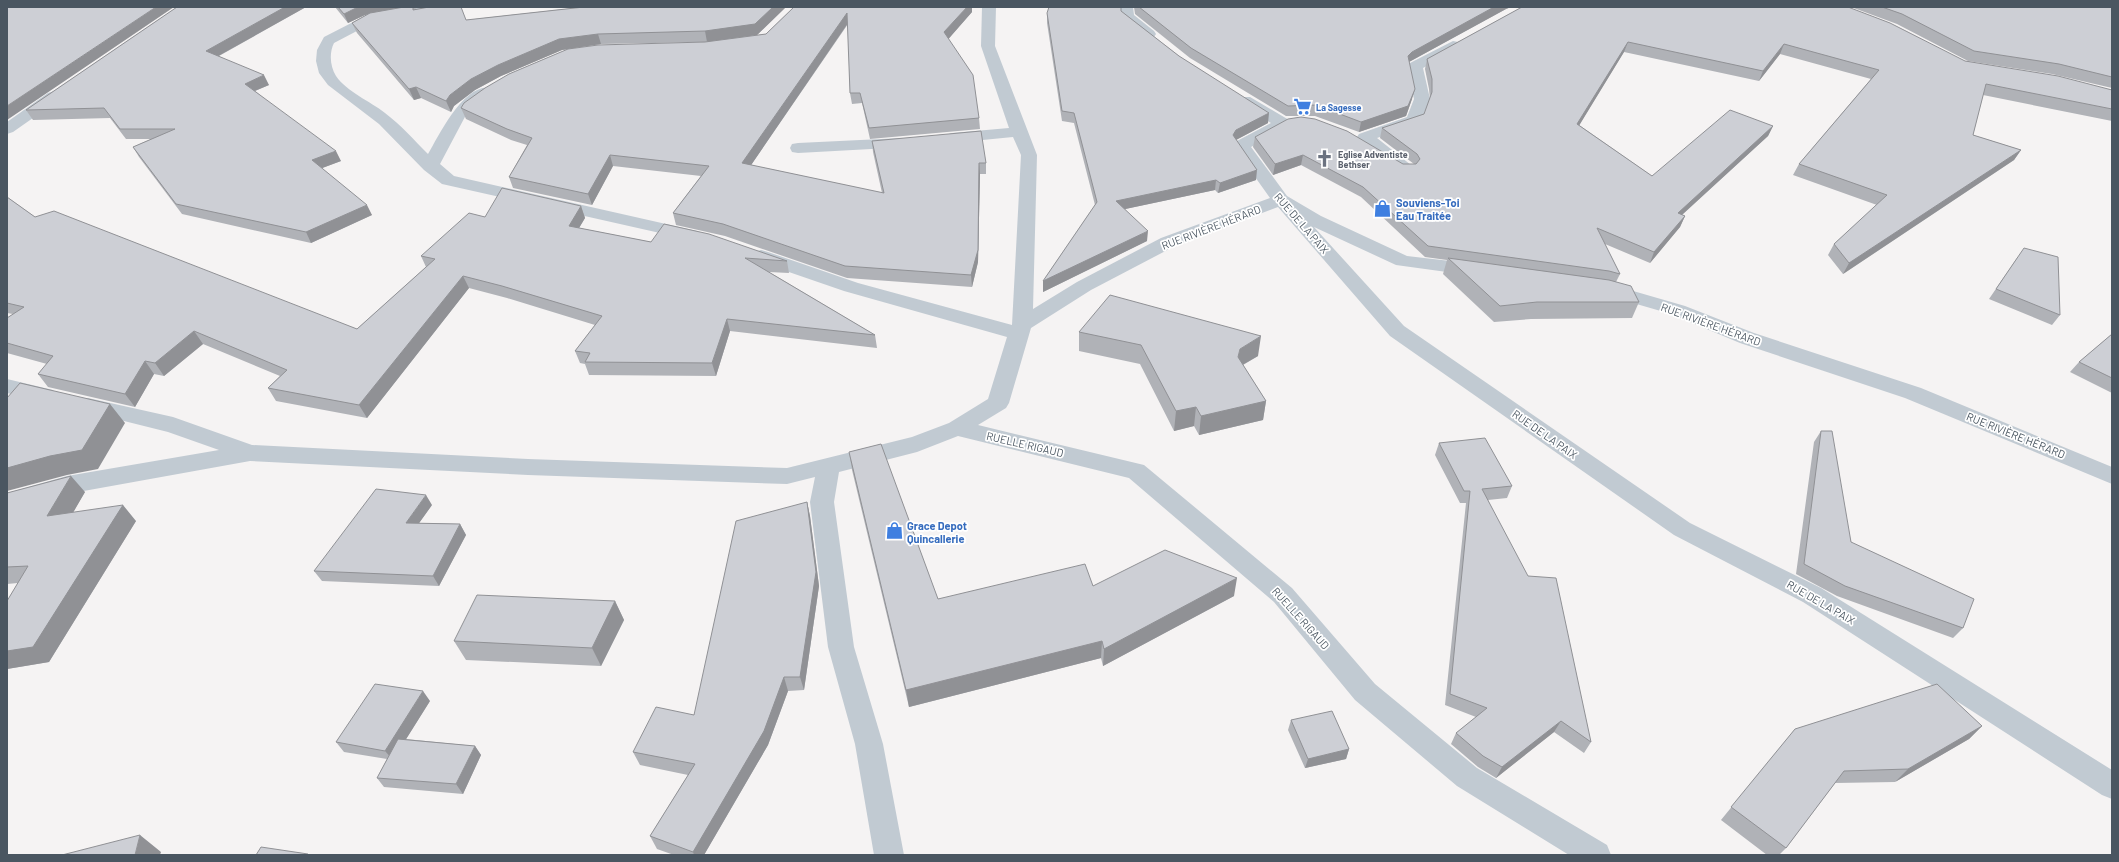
<svg xmlns="http://www.w3.org/2000/svg" width="2119" height="862" viewBox="0 0 2119 862" font-family="Barlow,sans-serif">
	<style>
		.lines { fill: none; stroke-linecap: round; stroke-linejoin: round }
		.minor { fill: #c1cad2; fill-rule: evenodd }
		.wall { fill: #b0b2b7 }
		.shaded-wall { fill: #909195 }
		.building { fill: #cdcfd5; stroke: #909195 }
		.labels { text-anchor: middle; dominant-baseline: central; stroke-width: 3.5; stroke-linejoin: round; paint-order: stroke }
		.far-shop-label { font-size: 9px; font-weight: bold; fill: #366cbe; stroke: #fff; text-anchor: start }
		.far-worship-label { font-size: 9px; font-weight: bold; fill: #5b616d; stroke: #fff; text-anchor: start }
		.shop-label { font-size: 11px; font-weight: bold; fill: #366cbe; stroke: #fff; text-anchor: start }
		.street-label { font-size: 11px; fill: #4a5661; stroke: #fff }
	</style>
	<rect width="100%" height="100%" fill="#f5f3f3"/>
	<g class="lines">
		<path class="minor" d="M411 7H440L438 10 433 11 374 22 334 43C329 53 330 66 336 76 347 92 370 101 385 113 401 125 414 140 428 154 439 135 465 81 492 88L494 91 492 94 467 113 440 164 454 176 697 231 700 235 697 239 691 240 442 184 424 170 379 124 328 85 319 73 316 61 317 50 324 37 365 16Z
			M982 7H996L995 46 1037 155 1033 309 1077 282 1161 238 1270 198 1233 146 1235 142 1271 123 1238 103 1236 100 1238 97H1250L1289 120 1291 123 1289 126 1251 147 1287 196 1321 216 1407 256 1476 264 1483 266 1485 270 1483 274 1476 276 1396 265 1314 227 1404 326 1690 523 1821 588 2112 770V799L2102 795 1803 602 1674 535 1390 336 1278 207 1175 246 1091 290 1031 328 1009 403 1006 408 978 425 1144 465 1292 588 1375 684 1477 768 1607 845 1611 855H1569L1457 786 1355 700 1274 602 1129 478 958 436 917 452 839 472 834 502 854 647 883 744 904 855H874L855 744 828 647 810 502 815 477 787 484 528 475 250 461 67 494 7 511V493L67 476 219 450 168 432 80 410 77 405 80 400 88 398 173 417 252 445 528 459 787 468 912 437 949 423 988 399 1007 337 844 291 754 260 752 256 754 252 761 250 768 252 858 283 1012 325 1021 155 1013 137 952 143 946 141 944 138 946 135 952 133 1009 128 981 46Z
			M1119 7H1133L1134 15 1154 31 1156 34 1154 37H1144L1122 19Z
			M1453 41 1458 42 1460 45 1458 48 1423 68 1430 99 1420 123 1377 138 1416 169 1413 173C1408 174 1405 174 1401 172 1393 169 1362 144 1357 137L1359 134 1407 117 1414 99 1407 66 1410 63Z
			M54 91 60 93 62 96 60 99 13 132 7 134V122L48 93Z
			M902 138 908 139 910 143 908 147 798 153 792 152 790 148 792 144 798 143Z
			M1609 284 1685 306 1754 333 1921 388 2112 467V484L1905 398 1740 343 1671 314 1602 294 1599 290 1602 286Z
			M7 379 53 390 56 395 53 400 45 402 7 393Z"/>
	</g>
	<path class="wall" d="M177 7H306L219 56 269 85 255 91 341 161 322 168 372 215 311 243 182 214 139 157 133 147 151 139H126L110 118 33 120 26 110Z
		M335 7H415L416 9 466 20 583 7H786L757 35 707 42 601 44 562 50 501 76 475 90 454 106 451 112 421 98 414 100 357 33 352 23 369 14 365 15 348 23Z
		M794 7 972 12 948 39 979 118 980 129 870 139 862 103 852 104 850 93 848 24 751 165 882 193 873 152 872 141 986 163V174H980L978 262 972 287 847 278 725 236 676 225 673 213 701 176 613 166 592 205 513 188 509 177 527 145 511 140 466 119 461 108 705 42 766 34Z
		M1134 7H1511L1506 9 1409 62 1412 99 1406 116 1359 132 1315 116H1286L1190 58 1135 14Z
		M1522 7 1965 61 2112 90V121L1983 95 1973 135 2021 150 2014 160 1843 274 1828 255 1834 244 1877 205 1793 175 1799 164 1871 79 1780 54 1759 81 1624 52 1579 125 1652 176 1773 126 1768 136 1682 215 1685 216 1680 227 1650 263 1605 244 1620 274 1616 282 1639 302 1632 318 1531 319 1494 322 1443 274 1447 260 1425 257 1361 197 1301 165 1273 175 1253 147 1255 137 1403 164H1414L1380 138 1382 128 1424 114 1430 99 1429 89 1425 69 1427 59Z
		M1851 7H2112V88L2052 74 1968 61 1897 24Z
		M1121 11 1179 56 1268 123 1236 140 1256 180 1218 193 1215 190 1125 209 1147 241 1043 292V281L1095 205 1074 123 1062 121 1047 23V13Z
		M7 197 35 217 357 329 426 267 421 256 485 217 581 206 585 218 579 228 651 242 787 261 789 273 769 272 875 335 877 348 730 331 716 376 589 375 585 364 580 363 575 351 595 325 507 298 469 288 367 418 276 401 268 388 280 376 203 344 164 376 154 374 135 407 48 387 38 374 47 364 7 353V318L13 314 7 313Z
		M2017 258 2060 315 2052 325 1989 299Z
		M1079 332 1258 356 1243 365 1266 401 1263 420 1199 435 1194 426 1174 431 1140 364 1079 351Z
		M2112 334V393L2070 372 2079 362Z
		M1821 431 1851 542 1963 628 1953 638 1837 596 1796 574 1814 442Z
		M1439 443 1512 486 1507 498 1488 500 1591 742 1584 753 1554 732 1496 778 1478 767 1451 744 1456 733 1476 717 1445 705 1466 503H1460L1435 455Z
		M849 452 938 599 1093 586 1234 596 1103 666 1101 658 909 707 852 470Z
		M85 492 73 512 136 521 49 662 7 669V601L18 583 7 584V493Z
		M807 502 810 516 819 586 804 690 788 691 768 745 704 855H674L657 849 650 836 688 775 640 765 633 752 694 715Z
		M432 505 419 523 460 524 466 535 439 586 322 581 314 571Z
		M615 601 624 620 601 666 466 660 454 641Z
		M430 701 406 739 475 746 481 755 463 794 384 787 377 778 387 759 344 752 336 742Z
		M1291 720 1349 749 1346 759 1305 768 1288 730Z
		M1982 726 1969 739 1895 782 1835 783 1786 848 1779 855H1767L1721 820 1795 729Z"/>
	<path class="shaded-wall" d="M156 7H174L7 120V106Z
		M285 7H306L211 60 206 51Z
		M358 7H411L365 15 348 23 344 14Z
		M773 7H786L757 35 707 42 705 31Z
		M967 7H972V12L945 43 944 32Z
		M1494 7H1511L1506 9 1409 62 1406 66 1408 56 1412 52Z
		M847 13 848 23 745 174 742 163Z
		M598 34 601 44 562 50 501 76 475 90 454 106 451 112 446 101 450 95 471 79 498 65 559 39Z
		M1628 42 1624 52 1574 134 1577 124Z
		M1784 44 1780 54 1759 81 1763 71Z
		M264 75 269 85 250 93 245 84Z
		M416 87 421 98 414 100 409 89Z
		M1415 89 1412 99 1406 116 1359 132 1361 122Z
		M1269 113 1268 123 1234 141 1233 135 1236 130Z
		M1773 126 1768 136 1673 223 1678 213Z
		M2021 150 2014 160 1843 274 1849 263Z
		M336 151 341 161 317 170 312 160Z
		M610 155 613 166 592 205 588 194Z
		M1303 155 1301 165 1273 175 1275 164Z
		M979 163 980 174 978 262 972 287 971 275Z
		M1257 170 1256 180 1218 193 1220 183Z
		M1216 180 1215 190 1116 211V201Z
		M367 205 372 215 311 243 306 232Z
		M581 206 585 218 573 238 569 226Z
		M1685 216 1680 227 1650 263 1654 252Z
		M1148 231 1147 241 1043 292V281Z
		M463 276 469 288 367 418 359 405Z
		M727 319 730 331 716 376 712 363Z
		M194 331 203 344 164 376 155 363Z
		M1261 336 1258 356 1237 368 1238 357 1240 349Z
		M145 361 154 374 135 407 125 394Z
		M1266 401 1263 420 1199 435 1201 416Z
		M110 404 125 423 98 469 67 475 7 491V468Z
		M1196 407 1194 426 1174 431 1176 411Z
		M71 476 85 492 62 532 47 516Z
		M426 495 432 505 412 533 406 523Z
		M807 502 810 516 819 586 804 690 800 677Z
		M123 505 136 521 49 662 7 669V651Z
		M460 524 466 535 439 586 433 576Z
		M1237 578 1234 596 1103 666 1104 649Z
		M615 601 624 620 601 666 592 648Z
		M1102 641 1101 658 909 707 906 690Z
		M784 677 788 691 768 745 704 855H694L693 852Z
		M423 691 430 701 393 760 385 751Z
		M1561 721 1554 732 1496 778 1502 767Z
		M1982 726 1969 739 1895 782 1908 769Z
		M475 746 481 755 463 794 456 784Z
		M1349 749 1346 759 1305 768 1308 759Z
		M140 835 161 852 160 855H135Z"/>
	<path class="building" d="M7 7H156L7 106Z
		M177 7H285L206 51 264 75 245 84 336 151 312 160 367 205 306 232 176 204 133 147 175 129H120L104 108 26 110Z
		M338 7H358L344 14Z
		M404 7H413V10L429 7H461L466 20 584 7H773L755 24 705 31 598 34 559 39 498 65 471 79 450 95 446 101 416 87 409 89 352 23 370 13Z
		M794 7H967L944 32 973 75 979 118 869 128 860 93H850L847 13 742 163 884 193 872 141 981 131 986 163H979L978 250 971 275 845 266 723 224 673 213 709 166 610 155 588 194 509 177 532 138 507 129 461 108 464 103 485 88 509 74 568 49 598 45 705 42 766 34Z
		M1049 7H1121V11L1179 56 1269 113 1236 130 1233 135 1257 170 1220 183 1216 180 1116 201 1148 231 1043 281 1097 202 1074 113 1062 111 1047 13Z
		M1139 7H1494L1412 52 1408 56 1415 89 1408 106 1361 122 1316 105 1288 106 1191 48Z
		M1522 7H1848L1890 23 1965 61 2058 76 2112 90V109L1986 84 1973 135 2021 150 1849 263 1834 244 1887 195 1799 164 1879 70 1784 44 1763 71 1628 42 1577 124 1652 176 1730 110 1773 126 1678 213 1685 216 1654 252 1597 228 1620 274 1609 271 1428 246 1363 187 1303 155 1275 164 1255 137 1288 119 1301 117 1315 119 1347 131 1403 164H1416L1420 159 1417 154 1382 128 1424 114 1432 92V79L1427 59Z
		M1882 7H2112V77L2059 64 1974 51 1902 14Z
		M502 188 581 206 569 226 651 242 664 224 709 234 787 261 745 258 875 335 727 319 712 363 585 362 590 353 575 351 602 316 502 286 463 276 359 405 268 388 287 370 194 331 155 363 145 361 125 394 38 374 53 356 7 343V318L24 307 7 303V197L35 217 54 211 357 329 435 259 421 256 469 213 485 217Z
		M2024 248 2058 257 2060 315 1996 289Z
		M1448 258 1609 280 1631 286 1639 302H1537L1500 306Z
		M1110 295 1261 336 1240 349 1238 357 1266 401 1201 416 1196 407 1176 411 1141 345 1079 332Z
		M2112 334V378L2079 362Z
		M20 383 110 404 82 450 50 456 7 468V398Z
		M1821 431H1832L1851 542 1974 599 1963 628 1845 586 1804 564Z
		M1485 438 1512 486 1482 489 1528 576 1556 578 1591 742 1561 721 1502 767 1483 756 1456 733 1487 708 1450 694 1470 491H1464L1439 443Z
		M881 444 938 599 1085 564 1093 586 1165 550 1237 578 1104 649 1102 641 906 690 849 452Z
		M71 476 47 516 123 505 33 647 7 651V601L28 566 7 567V493Z
		M376 489 426 495 406 523 460 524 433 576 314 571Z
		M807 502 816 572 800 677H784L764 731 693 852 650 836 695 764 633 752 656 707 694 715 736 521Z
		M477 595 615 601 592 648 454 641Z
		M375 684 423 691 385 751 336 742Z
		M1937 684 1982 726 1908 769 1844 771 1786 848 1731 807 1795 729Z
		M1332 711 1349 749 1308 759 1291 720Z
		M398 739 475 746 456 784 377 778Z
		M140 835 135 855H62Z
		M261 847 308 854 307 855H256Z"/>
	<defs>
		<symbol id="supermarket-bare" viewBox="-9 -9 18 18"><path d="M-6-5.5h2.5l.6 2H6L4.5 2H-2.5L-4.4-4H-6ZM-1.5 3.2a1.3 1.3 0 1 0 .1 0ZM3 3.2a1.3 1.3 0 1 0 .1 0Z" fill="#3f7fe0" stroke="#fff" stroke-width="2.5" paint-order="stroke"/></symbol>
		<symbol id="church-bare" viewBox="-9 -9 18 18"><path d="M-1.2-6h2.4v3.5h3.3v2.4h-3.3V6h-2.4V-.1h-3.3v-2.4h3.3Z" fill="#6b7280" stroke="#fff" stroke-width="2.5" paint-order="stroke"/></symbol>
		<symbol id="shop-bare" viewBox="-9 -9 18 18"><path d="M-5-2.5h2.3a2.7 3.5 0 0 1 5.4 0H5L5.5 6h-11ZM-1.5-2.5h3a1.5 2.3 0 0 0-3 0Z" fill="#3f7fe0" stroke="#fff" stroke-width="2.5" paint-order="stroke"/></symbol>
	</defs>
	<g fill-rule="evenodd">
		<use href="#supermarket-bare" x="1290" y="94" width="25" height="25"/>
		<use href="#church-bare" x="1312" y="146" width="25" height="25"/>
		<use href="#shop-bare" x="1370" y="196" width="25" height="25"/>
		<use href="#shop-bare" x="882" y="518" width="25" height="25"/>
	</g>
	<g class="labels">
		<g class="far-shop-label">
			<text x="1316" y="107">La Sagesse</text>
		</g>
		<g class="far-worship-label">
			<text x="1338" y="154">Eglise Adventiste<tspan x="1338" dy="10">Bethser</tspan></text>
		</g>
		<g class="shop-label">
			<text x="1396" y="202">Souviens-Toi<tspan x="1396" dy="13">Eau Traitée</tspan></text>
			<text x="907" y="525">Grace Depot<tspan x="907" dy="13">Quincallerie</tspan></text>
		</g>
		<g class="street-label">
			<text transform="translate(1302 223) rotate(49)">RUE DE LA PAIX</text>
			<text transform="translate(1211 227) rotate(-21)">RUE RIVIÈRE HÉRARD</text>
			<text transform="translate(1711 324) rotate(20)">RUE RIVIÈRE HÉRARD</text>
			<text transform="translate(1545 434) rotate(35)">RUE DE LA PAIX</text>
			<text transform="translate(2016 435) rotate(22)">RUE RIVIÈRE HÉRARD</text>
			<text transform="translate(1025 444) rotate(13)">RUELLE RIGAUD</text>
			<text transform="translate(1821 602) rotate(30)">RUE DE LA PAIX</text>
			<text transform="translate(1301 618) rotate(48)">RUELLE RIGAUD</text>
		</g>
	</g>
	<rect width="2119" height="862" fill="none" stroke="#4a5661" stroke-width="16"/>
</svg>
